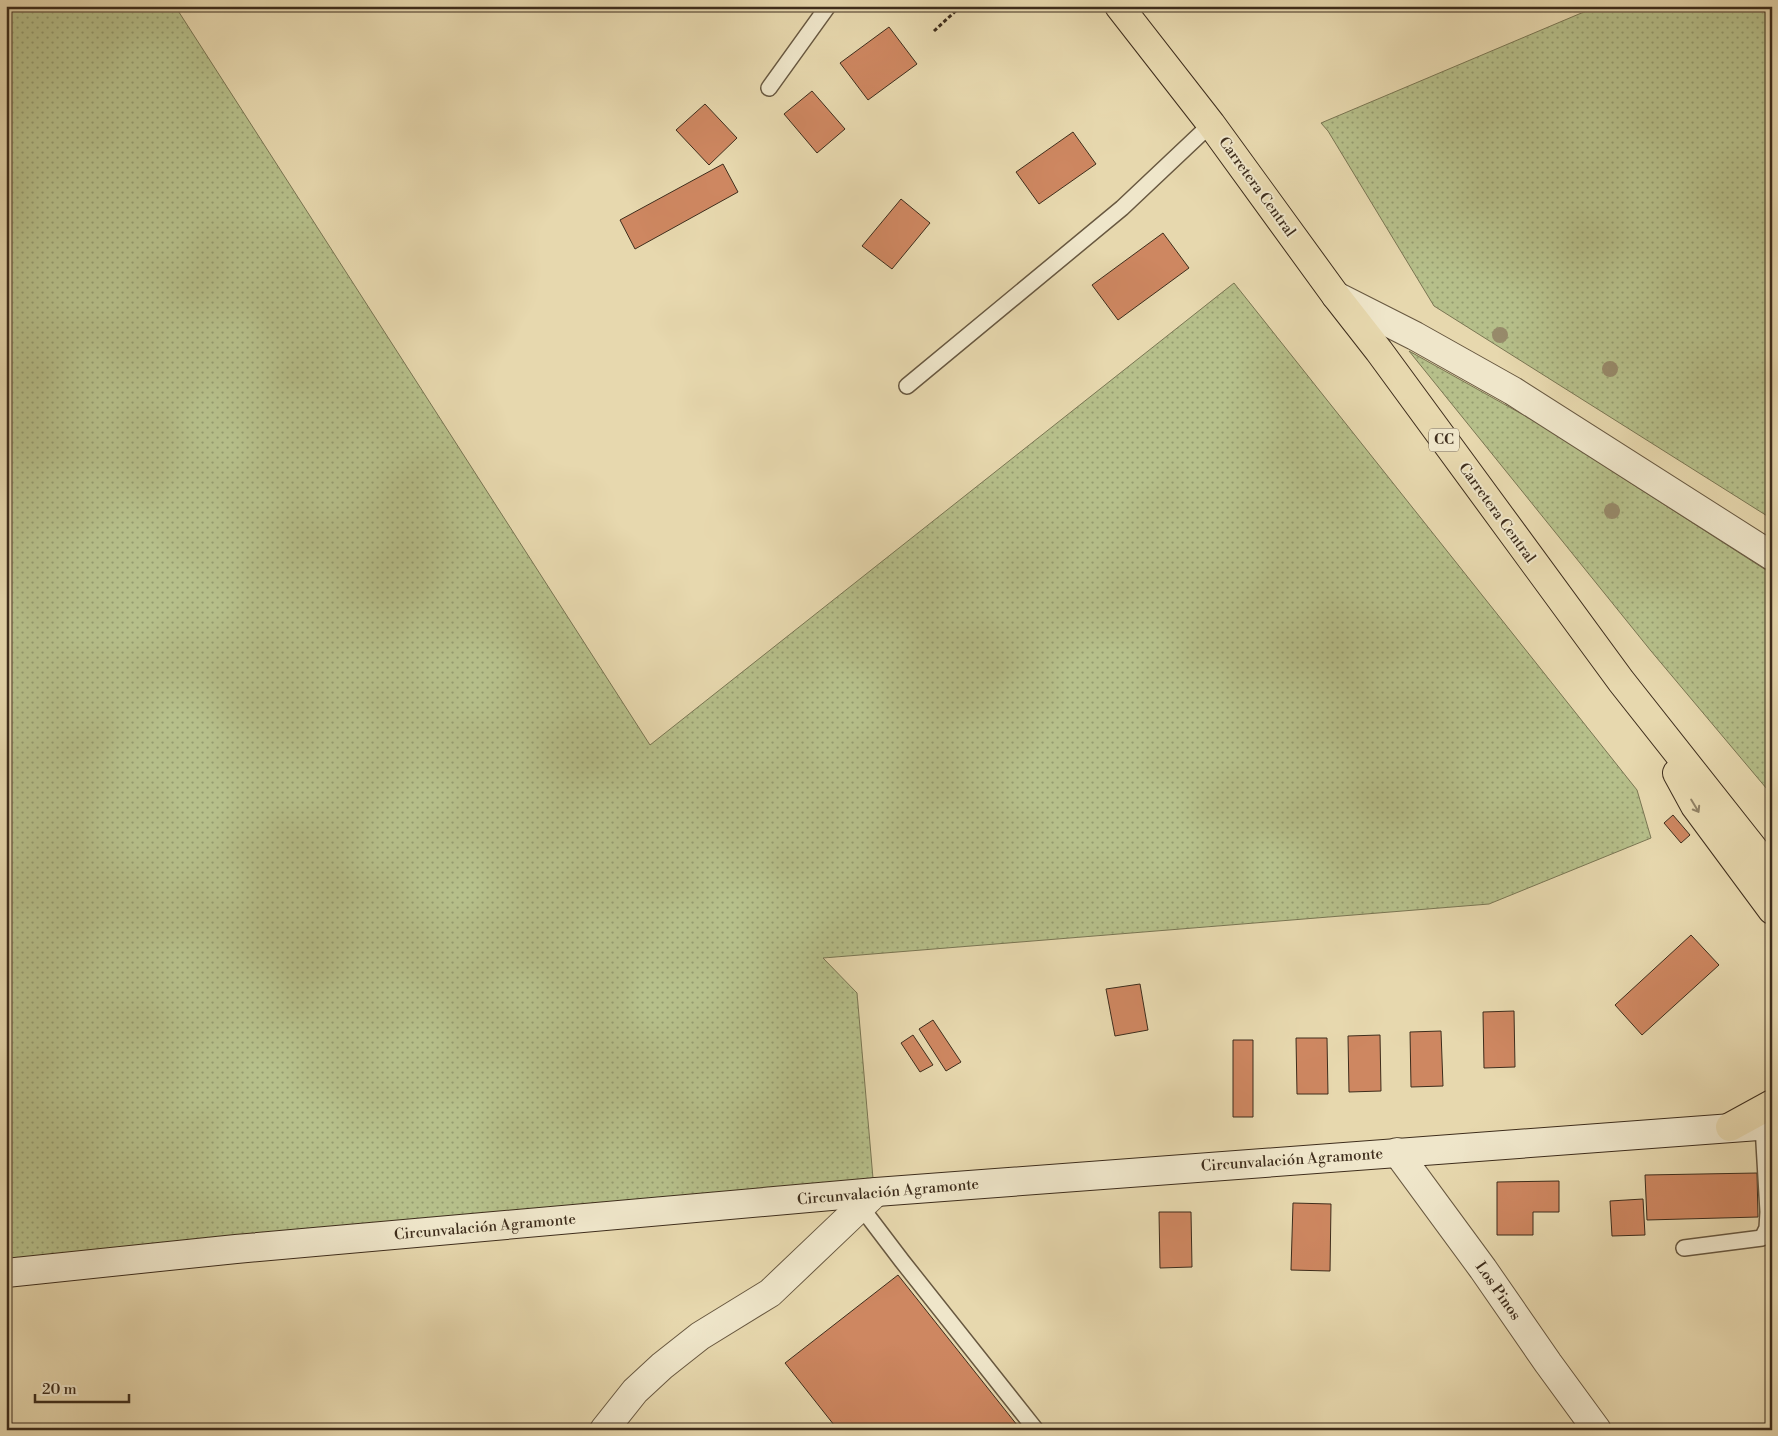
<svg xmlns="http://www.w3.org/2000/svg" width="1778" height="1436" viewBox="0 0 1778 1436" font-family="'Libre Bodoni',serif">
	<style>
		.grass { fill: url(#grass-dots); stroke: #7a7653 }
		.building { fill: #ce8761; stroke: #3e2d1c }
		.lines { fill: none; stroke-linecap: round; stroke-linejoin: round }
		.service-casing { stroke: #685840; stroke-width: 18 }
		.minor-casing { stroke: #685840; stroke-width: 30 }
		.secondary-casing { stroke: #3e2d1c; stroke-width: 30 }
		.trunk-casing { stroke: #3e2d1c; stroke-width: 30 }
		.path { stroke: #3e2d1c; stroke-width: 3; stroke-dasharray: 4 2.5; stroke-linecap: butt }
		.service { stroke: #efe6ca; stroke-width: 15 }
		.minor { stroke: #efe6ca; stroke-width: 28 }
		.secondary { stroke: #efe6ca; stroke-width: 28 }
		.trunk { stroke: #e7d8ae; stroke-width: 28 }
		.tree { fill: #978a6a }
		.oneway { stroke: #928265 }
		.labels { text-anchor: middle; dominant-baseline: central; stroke-width: 4; stroke-linejoin: round; paint-order: stroke }
		.shield { fill: #efe6ca; stroke: #736450; stroke-width: 1 }
		.shield-label { font-size: 14px; font-weight: bold; fill: #3e2d1c }
		.street-label { font-size: 15px; fill: #3e2d1c; stroke: #efe6ca }
	</style>
	<defs>
		<pattern id="grass-dots" width="8" height="8" patternUnits="userSpaceOnUse" patternTransform="scale(1.25)"><rect width="8" height="8" fill="#b6bf8a"/><path d="M2 2h.1M6 6h.1" fill="none" stroke="#959c70" stroke-width="1.8" stroke-linecap="round"/></pattern>
	</defs>
	<rect width="100%" height="100%" fill="#e7d8ae"/>
	<filter id="stains"><feTurbulence type="fractalNoise" baseFrequency=".004" numOctaves="4"/><feColorMatrix values="0 0 0 0 .2 0 0 0 0 .09 0 0 0 0 .02 0 0 0 .5 -.17"/></filter>
	<radialGradient id="worn" r=".72"><stop offset=".6" stop-color="#630" stop-opacity="0"/><stop offset="1" stop-color="#630" stop-opacity=".3"/></radialGradient>
	<path class="grass" d="M6 6H175L650 745 1234 283 1637 790 1651 838 1489 904 823 958 857 993 874 1190 6 1269Z
		M1598 6H1772V519L1434 306 1328 131 1321 123Z
		M1409 351 1536 422 1772 574V795L1651 651Z"/>
	<path class="building" d="M889 27 917 64 868 100 840 63Z
		M812 91 845 129 817 153 784 114Z
		M705 104 737 138 709 165 676 130Z
		M1073 132 1096 164 1039 204 1016 172Z
		M723 164 738 192 635 249 620 220Z
		M901 199 930 223 892 269 862 246Z
		M1163 233 1189 268 1118 320 1092 285Z
		M1673 815 1690 835 1681 843 1664 823Z
		M1691 935 1719 965 1642 1035 1615 1005Z
		M1140 984 1148 1030 1115 1036 1106 989Z
		M1514 1011 1515 1067 1484 1068 1483 1012Z
		M933 1020 961 1062 946 1071 919 1029Z
		M1441 1031 1443 1086 1411 1087 1410 1032Z
		M913 1035 933 1065 920 1072 901 1043Z
		M1380 1035 1381 1091 1349 1092 1348 1036Z
		M1296 1038H1327L1328 1094H1297Z
		M1233 1040H1253V1117H1233Z
		M1757 1173 1758 1217 1647 1220 1645 1175Z
		M1559 1181V1212H1533V1235H1497V1182Z
		M1643 1199 1645 1235 1612 1236 1610 1201Z
		M1293 1203 1331 1204 1330 1271 1291 1270Z
		M1159 1212H1191L1192 1267 1160 1268Z
		M898 1275 1021 1430H838L785 1363Z"/>
	<g class="lines">
		<defs>
			<path id="service" d="M769 88 828 6
				M907 386 1122 208 1211 124
				M861 1207 902 1261 1036 1430
				M1684 1248 1762 1238 1767 1228 1768 1212 1763 1126"/>
			<path id="minor" d="M1336 296 1415 336 1513 391 1772 556
				M1397 1152 1483 1269 1548 1363 1597 1430
				M604 1430 635 1391 662 1366 700 1336 770 1293 876 1192"/>
			<path id="secondary" d="M6 1273 236 1249 876 1192 1772 1125"/>
			<path id="trunk" d="M1119 6 1211 124 1336 296 1379 351 1621 681 1772 872
				M1677 773 1695 806 1772 910
				M1730 1127 1772 1104"/>
		</defs>
		<use href="#service" class="service-casing"/>
		<use href="#minor" class="minor-casing"/>
		<use href="#secondary" class="secondary-casing"/>
		<use href="#trunk" class="trunk-casing"/>
		<path class="path" d="M934 31 961 6"/>
		<use href="#service" class="service"/>
		<use href="#minor" class="minor"/>
		<use href="#secondary" class="secondary"/>
		<use href="#trunk" class="trunk"/>
	</g>
	<g class="tree">
		<circle cx="1500" cy="335" r="8"/>
		<circle cx="1610" cy="369" r="8"/>
		<circle cx="1612" cy="511" r="8"/>
	</g>
	<defs><path id="oneway-shaft" d="M-6 0H5M1.5-3L5.5 0L1.5 3" fill="none" stroke-width="1.6" stroke-linecap="round" stroke-linejoin="round" transform="scale(1.25)"/></defs>
	<use class="oneway" href="#oneway-shaft" transform="translate(1695 806) rotate(59)"/>
	<g class="labels">
		<rect class="shield" x="1429" y="428.5" width="30" height="23" rx="4"/>
		<g class="shield-label">
			<text x="1444" y="440">CC</text>
		</g>
		<g class="street-label">
			<text transform="translate(1257 187) rotate(54)">Carretera Central</text>
			<text transform="translate(1497 513) rotate(54)">Carretera Central</text>
			<text transform="translate(1292 1160) rotate(-4)">Circunvalación Agramonte</text>
			<text transform="translate(888 1192) rotate(-5)">Circunvalación Agramonte</text>
			<text transform="translate(485 1227) rotate(-5)">Circunvalación Agramonte</text>
			<text transform="translate(1498 1291) rotate(55)">Los Pinos</text>
		</g>
	</g>
	<rect width="1778" height="1436" fill="none" stroke="#e7d8ae" stroke-width="25"/>
	<rect x="8" y="8" width="1763" height="1421" fill="none" stroke="#3e2d1c" stroke-width="2.5"/>
	<rect x="12" y="12" width="1753" height="1411" fill="none" stroke="#3e2d1c"/>
	<path d="M35 1394v8h94v-8" fill="none" stroke="#3e2d1c" stroke-width="2.5"/>
	<text x="42" y="1394" font-size="15" fill="#3e2d1c" stroke="#efe6ca" stroke-width="4" paint-order="stroke">20 m</text>
	<rect width="100%" height="100%" filter="url(#stains)"/>
	<rect width="100%" height="100%" fill="url(#worn)"/>
</svg>
